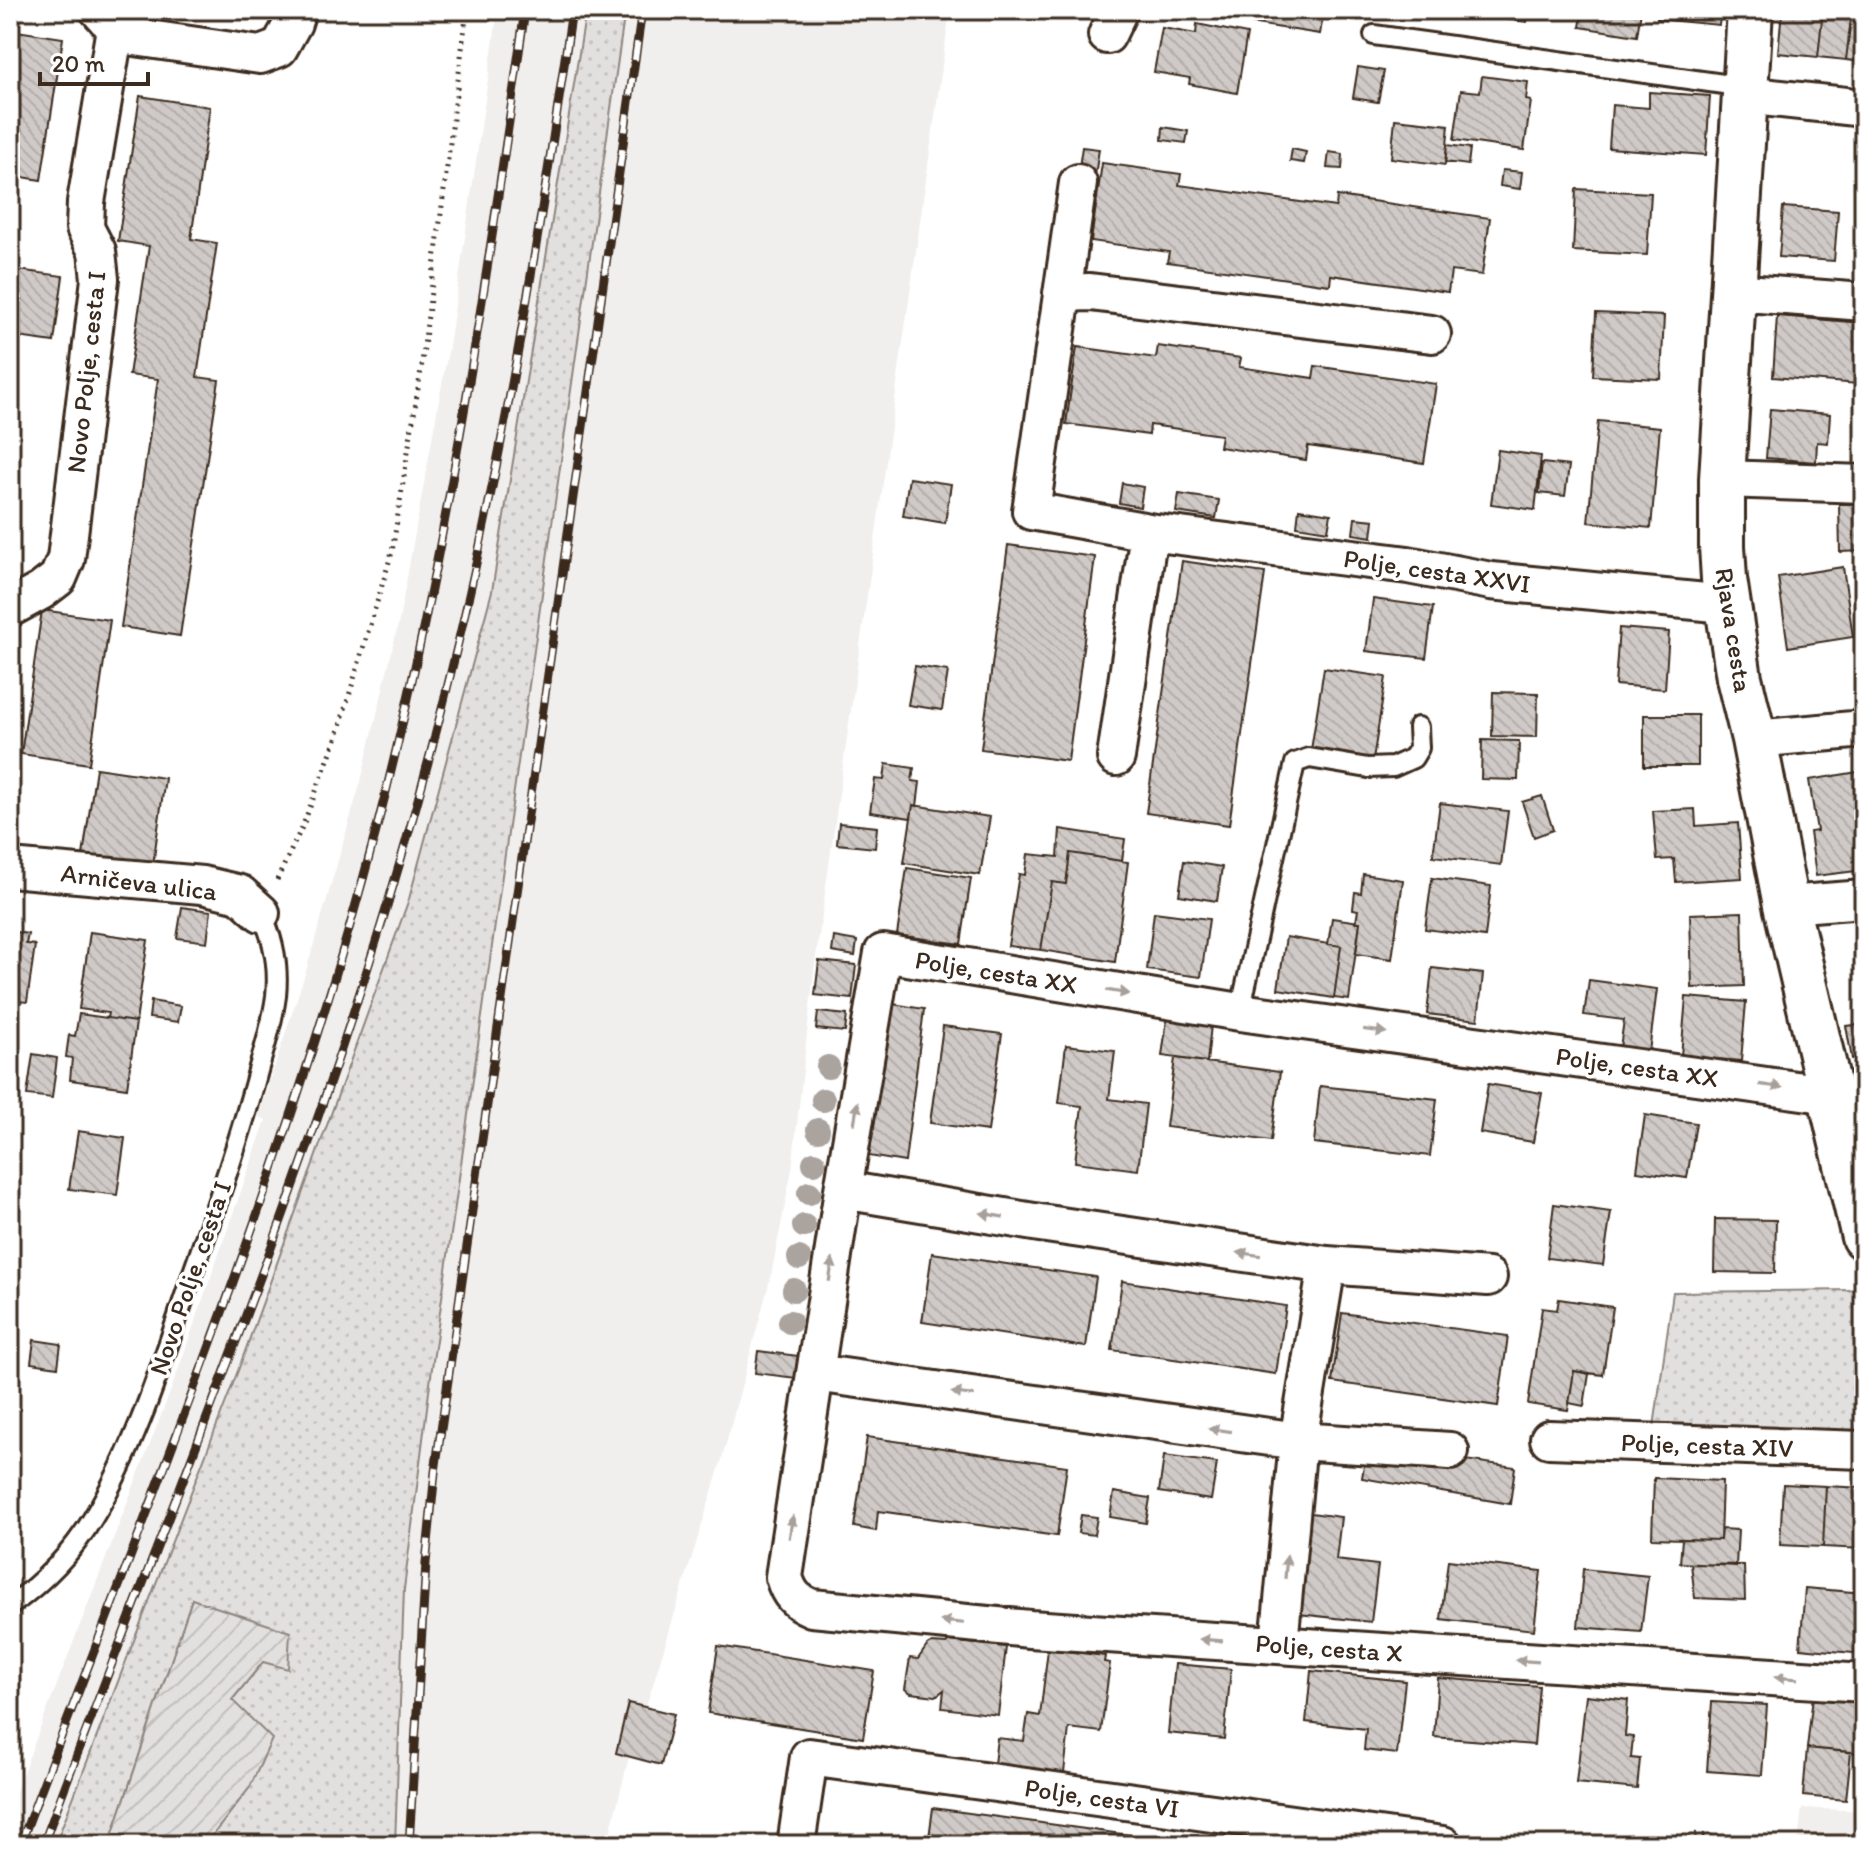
<svg xmlns="http://www.w3.org/2000/svg" width="1874" height="1855" viewBox="0 0 1874 1855" font-family="Itim,sans-serif">
	<style>
		.built { fill: #f1efee }
		.grass { fill: url(#grass-dots); stroke: #8e857e; stroke-width: 2 }
		.garden { fill: url(#garden-furrows); stroke: #8e857e; stroke-width: 2 }
		.building { fill: url(#building-back-hatch); stroke: #3b2a1e; stroke-width: 2 }
		.lines { fill: none; stroke-linecap: round; stroke-linejoin: round }
		.lane-casing { stroke: #3b2a1e; stroke-width: 24 }
		.street-casing { stroke: #3b2a1e; stroke-width: 42 }
		.secondary-casing { stroke: #3b2a1e; stroke-width: 50 }
		.path { stroke: #3b2a1e; stroke-width: 5; stroke-dasharray: 2 6; stroke-linecap: butt }
		.lane { stroke: #fff; stroke-width: 18 }
		.street { stroke: #fff; stroke-width: 36 }
		.secondary { stroke: #fff; stroke-width: 44 }
		.rail-casing { stroke: #3b2a1e; stroke-width: 9 }
		.rail { stroke: #fff; stroke-width: 6; stroke-dasharray: 18; stroke-linecap: butt }
		.tree { fill: #aaa39e }
		.oneway { fill: #a79f9a }
		.labels { text-anchor: middle; dominant-baseline: central; stroke-width: 7; stroke-linejoin: round; paint-order: stroke }
		.street-label { font-size: 26px; fill: #3b2a1e; stroke: #fff }
	</style>
	<defs>
		<pattern id="grass-dots" width="8" height="8" patternUnits="userSpaceOnUse" patternTransform="scale(2)"><rect width="8" height="8" fill="#e2e0de"/><path d="M2 2h.1M6 6h.1" fill="none" stroke="#c3c0be" stroke-width="1.8" stroke-linecap="round"/></pattern>
		<pattern id="garden-furrows" width="10" height="10" patternUnits="userSpaceOnUse" patternTransform="scale(2)"><rect width="10" height="10" fill="#e2e0de"/><path d="M-1 1l2-2M0 10L10 0M9 11l2-2" fill="none" stroke="#c3c0be"/></pattern>
		<pattern id="building-back-hatch" width="6" height="6" patternUnits="userSpaceOnUse" patternTransform="scale(2)"><rect width="6" height="6" fill="#cfcac7"/><path d="M-1 5l2 2M0 0l6 6M5-1l2 2" fill="none" stroke="#b3aeaa"/></pattern>
	</defs>
	<rect width="100%" height="100%" fill="#fff"/>
	<filter id="ink" filterUnits="userSpaceOnUse"><feTurbulence type="fractalNoise" baseFrequency=".0125" numOctaves="2"/><feDisplacementMap in="SourceGraphic" scale="16" xChannelSelector="R" yChannelSelector="G"/><feConvolveMatrix kernelMatrix="1 2 1 2 8 2 1 2 1" color-interpolation-filters="sRGB"/></filter>
	<g filter="url(#ink)">
		<path class="built" d="M498 10H586L492 591 409 899 239 1368 55 1845H10V1806L172 1387 266 1120 258 1116 306 971 361 781 399 621 450 340Z
			M625 10H950L814 971 792 1169 771 1276 722 1459 646 1707 628 1703 616 1753 629 1757 607 1845H395L404 1589 432 1368Z
			M1802 1808 1864 1811V1845H1743L1745 1835 1798 1841Z"/>
		<path class="grass" d="M586 10H625L432 1368 404 1589 395 1845H205L250 1787 232 1700 263 1662 192 1599 109 1845H55L239 1368 409 899 492 591Z
			M1857 1290 1864 1320V1437L1653 1434 1673 1292Z"/>
		<path class="garden" d="M192 1599 290 1632 288 1669 263 1662 232 1700 272 1739 250 1787 205 1845H109Z"/>
		<path class="building" d="M219 10H251L250 15Z
			M1244 10H1324L1320 34 1243 22Z
			M1391 10H1442L1441 17Z
			M1480 10H1529L1527 22 1479 16Z
			M1583 10H1641L1637 36 1580 27Z
			M1658 10H1721L1719 25 1657 19Z
			M1782 10H1823L1818 57 1778 53Z
			M1823 10H1852L1846 60 1818 57Z
			M1852 10H1864V62L1846 60Z
			M1197 24 1247 34 1237 93 1189 84 1190 78 1154 72 1162 28 1196 34Z
			M10 30 63 38 41 180 10 175Z
			M1358 67 1384 71 1378 102 1353 98Z
			M1482 76 1528 82 1526 100 1531 101 1524 150 1454 140 1461 90 1480 92Z
			M1649 92 1710 96 1706 155 1609 148 1612 105 1649 108Z
			M140 96 210 107 191 239 217 243 197 377 219 380 180 636 121 627 158 379 129 375 149 246 118 241Z
			M1395 119 1449 125 1445 165 1391 158Z
			M1163 127 1188 131 1186 143 1162 140Z
			M1447 145 1470 148 1468 165 1445 162Z
			M1082 147 1099 149 1095 176 1078 174Z
			M1292 149 1306 152 1304 163 1290 161Z
			M1329 152 1343 154 1342 169 1327 168Z
			M1102 163 1181 174 1179 185 1336 207 1337 196 1490 218 1482 275 1451 271 1448 292 1331 275 1330 285 1167 262 1169 252 1091 241Z
			M1502 170 1522 172 1520 189 1500 186Z
			M1576 189 1651 193 1647 255 1573 251Z
			M1783 207 1838 211 1834 261 1779 257Z
			M10 269 63 276 54 342 10 336Z
			M1596 313 1664 316 1661 379 1593 376Z
			M1777 316 1863 323 1858 384 1773 377Z
			M1158 346 1241 358 1239 367 1313 378 1315 366 1436 384 1424 463 1308 446 1306 460 1219 447 1221 435 1150 425 1149 435 1066 424 1077 347 1156 358Z
			M1770 409 1830 414 1828 443 1817 442 1816 462 1766 458Z
			M1598 421 1660 427 1651 528 1588 522Z
			M1498 450 1541 456 1535 510 1491 504Z
			M1542 463 1569 466 1565 496 1539 493Z
			M909 478 951 484 945 523 903 516Z
			M1122 483 1143 487 1140 507 1119 503Z
			M1179 494 1219 500 1216 518 1176 512Z
			M1839 504H1864V551L1840 552Z
			M1299 509 1331 514 1328 531 1297 526Z
			M1355 518 1374 520 1372 537 1353 534Z
			M1008 545 1095 557 1068 761 981 749Z
			M1182 561 1265 573 1229 825 1146 813Z
			M1843 567 1853 637 1788 647 1778 577Z
			M1373 599 1433 607 1426 658 1366 651Z
			M42 610 110 620 89 764 21 754Z
			M1619 628 1669 632 1665 689 1615 685Z
			M915 666 948 671 942 710 908 705Z
			M1324 668 1386 677 1373 760 1311 750Z
			M1493 692 1538 693 1537 737 1492 736Z
			M1644 715H1698V766H1644Z
			M1482 740 1519 741 1518 780 1481 779Z
			M886 764 914 768 912 781 920 782 917 806 913 805 911 818 870 812 875 779 884 780Z
			M96 768 165 778 152 872 82 862Z
			M1864 771V870L1816 876 1810 832 1817 831 1809 780Z
			M1542 796 1553 830 1534 837 1522 802Z
			M1440 803 1508 811 1501 865 1433 856Z
			M913 805 990 817 980 875 904 863Z
			M1695 809 1696 826 1738 823 1742 878 1676 882 1674 859 1657 860 1653 811Z
			M839 823 877 827 875 848 837 844Z
			M1060 829 1125 839 1122 861 1070 853 1066 884 1052 882 1041 950 1008 946 1019 874 1025 875 1028 854 1058 857Z
			M1070 853 1128 862 1115 962 1041 950 1052 882 1066 884Z
			M1184 861 1222 867 1217 901 1179 895Z
			M907 868 971 878 961 944 897 935Z
			M1363 874 1403 880 1392 959 1356 954 1360 922H1356L1358 910 1353 909 1355 892 1361 893Z
			M1432 878 1491 886 1485 937 1425 929Z
			M182 907 211 911 207 942 177 938Z
			M1154 912 1209 919 1201 977 1147 970Z
			M1742 912 1744 986 1692 988 1690 914Z
			M1332 918 1360 922 1349 1000 1334 998 1341 946 1328 944Z
			M10 931 28 934 26 944 35 945 27 1002 19 1001 17 1013 10 1012Z
			M90 932 148 940 136 1022 107 1018 108 1013 79 1009Z
			M834 937 857 941 855 956 832 952Z
			M1286 937 1341 946 1334 998 1278 989Z
			M819 961 856 965 852 999 815 995Z
			M1432 968 1483 974 1478 1020 1427 1014Z
			M1589 980 1657 989 1649 1052 1620 1048 1624 1020 1584 1015Z
			M1686 997 1746 1002 1741 1061 1681 1056Z
			M151 1001 181 1006 178 1022 149 1018Z
			M893 1004 924 1009 905 1162 869 1156Z
			M818 1012 847 1015 845 1032 816 1029Z
			M79 1014 136 1022 127 1088 70 1080 72 1058 66 1057 69 1035 75 1036Z
			M1167 1020 1211 1025 1207 1062 1162 1056Z
			M1864 1024V1058L1852 1059 1846 1026Z
			M943 1026 1002 1034 988 1131 930 1123Z
			M1066 1045 1115 1051 1109 1099 1146 1104 1138 1170 1075 1162 1082 1106 1059 1103Z
			M33 1054 57 1058 52 1098 27 1095Z
			M1175 1058 1280 1072 1271 1141 1166 1127Z
			M1488 1084 1542 1093 1533 1142 1480 1133Z
			M1320 1086 1437 1099 1430 1156 1314 1143Z
			M1645 1115 1696 1123 1687 1178 1637 1171Z
			M78 1131 125 1138 117 1195 69 1189Z
			M1554 1204 1611 1212 1603 1265 1547 1258Z
			M1715 1219 1776 1220 1775 1273 1714 1272Z
			M932 1253 1096 1277 1086 1347 922 1322Z
			M1122 1281 1286 1306 1276 1374 1112 1350Z
			M1559 1299 1613 1307 1603 1375 1574 1371 1568 1410 1528 1404 1542 1308 1557 1310Z
			M1342 1313 1508 1336 1498 1406 1332 1382Z
			M34 1340 61 1344 58 1367 31 1363Z
			M758 1351 799 1356 796 1378 755 1373Z
			M1574 1371 1589 1374 1584 1406 1569 1403Z
			M867 1437 1067 1466 1057 1536 878 1511 876 1531 854 1527Z
			M1367 1446 1515 1467 1510 1504 1362 1478Z
			M1164 1456 1217 1463 1211 1500 1159 1492Z
			M1654 1478 1722 1481 1720 1540 1652 1538Z
			M1783 1484 1826 1486 1823 1547 1780 1545Z
			M1826 1486 1864 1488V1549L1823 1547Z
			M1114 1492 1150 1498 1146 1523 1110 1517Z
			M1311 1513 1341 1517 1336 1560 1378 1565 1371 1622 1299 1614Z
			M1081 1515 1097 1517 1094 1535 1078 1533Z
			M1721 1529 1738 1530 1736 1566 1680 1563 1682 1539 1720 1540Z
			M1448 1560 1541 1571 1534 1630 1441 1619Z
			M1691 1564 1744 1565 1745 1600 1695 1598Z
			M1583 1569 1648 1576 1641 1632 1578 1627Z
			M1805 1588 1864 1593V1654L1800 1648Z
			M949 1641 1006 1647 998 1715 942 1708 944 1690 936 1696 911 1693 905 1689 910 1658 918 1659 927 1646 932 1643 946 1644Z
			M718 1646 874 1671 863 1738 708 1713Z
			M1048 1649 1105 1656 1104 1662 1110 1663 1101 1732 1069 1728 1063 1782 993 1773 997 1738 1024 1741 1028 1714 1040 1716Z
			M1175 1664 1231 1669 1224 1739 1168 1733Z
			M1311 1671 1405 1681 1397 1754 1364 1750 1366 1729 1306 1722Z
			M1438 1678 1539 1686 1534 1745 1434 1737Z
			M1586 1695 1628 1700 1625 1736 1633 1737 1631 1758 1640 1759 1637 1789 1576 1783Z
			M1813 1696 1862 1701 1857 1753 1807 1748Z
			M1712 1702 1767 1705 1762 1775 1707 1771Z
			M628 1703 674 1714 661 1765 616 1753Z
			M1807 1748 1851 1752 1846 1800 1803 1796Z
			M933 1808 1202 1845H928Z"/>
		<g class="lines">
			<defs>
				<path id="lane" d="M87 10 100 25 114 34
					M1374 35 1745 87
					M1240 1012 1295 763 1309 758 1368 768 1393 767 1413 758 1419 748 1418 727
					M10 1606C42 1583 73 1552 93 1518 141 1438 167 1345 198 1258 220 1195 242 1132 259 1067 266 1044 273 1019 276 996 279 966 274 939 261 913"/>
				<path id="street" d="M1107 35 1119 10
					M1744 95 1864 108
					M1078 183 1031 511 1149 532 1408 565 1491 581 1726 604
					M1733 292 1864 302
					M1062 293 1090 292 1432 334
					M1722 479 1864 484
					M10 608 41 591 58 578 66 559 100 279 97 251 85 228 86 202 114 34 260 55 279 48 293 23 297 10
					M1754 739 1864 729
					M1116 757 1149 532
					M10 868 202 885 240 894 261 913
					M1786 905 1864 899
					M1831 1095 1240 1012 883 953 843 1190 784 1577C789 1594 795 1601 812 1608L1030 1629 1864 1683
					M843 1190 1040 1223 1327 1265 1488 1277
					M815 1373 1298 1441 1450 1451
					M1549 1439 1864 1450
					M1279 1644 1298 1441 1327 1265
					M796 1845 809 1757 1443 1845"/>
				<path id="secondary" d="M1750 10 1722 479V546L1724 579 1739 678 1754 739 1786 905 1864 1237"/>
			</defs>
			<use href="#lane" class="lane-casing"/>
			<use href="#street" class="street-casing"/>
			<use href="#secondary" class="secondary-casing"/>
			<path class="path" d="M277 880 303 825 336 739 392 552 421 370 467 10
				M1684 1845 1693 1834 1773 1845"/>
			<use href="#lane" class="lane"/>
			<use href="#street" class="street"/>
			<use href="#secondary" class="secondary"/>
			<defs>
				<path id="rail" d="M20 1845C146 1510 285 1178 376 831 446 562 486 285 525 10
					M43 1845C165 1517 303 1195 401 859 483 581 531 296 572 10
					M409 1845 426 1563 435 1472 642 10"/>
			</defs>
			<use href="#rail" class="rail-casing"/>
			<use href="#rail" class="rail"/>
		</g>
		<g class="tree">
			<circle cx="828" cy="1067" r="12"/>
			<circle cx="823" cy="1100" r="12"/>
			<circle cx="818" cy="1130" r="12"/>
			<circle cx="814" cy="1163" r="12"/>
			<circle cx="809" cy="1193" r="12"/>
			<circle cx="804" cy="1226" r="12"/>
			<circle cx="799" cy="1258" r="12"/>
			<circle cx="794" cy="1290" r="12"/>
			<circle cx="790" cy="1322" r="12"/>
		</g>
		<defs><path id="oneway-solid" d="M-6-.8H1V-3.2L6.5 0L1 3.2V.8H-6Z" transform="scale(2)"/></defs>
		<g class="oneway">
			<use href="#oneway-solid" transform="translate(1118 992) rotate(9)"/>
			<use href="#oneway-solid" transform="translate(1375 1031) rotate(8)"/>
			<use href="#oneway-solid" transform="translate(1771 1086) rotate(8)"/>
			<use href="#oneway-solid" transform="translate(856 1113) rotate(-80)"/>
			<use href="#oneway-solid" transform="translate(992 1215) rotate(-170)"/>
			<use href="#oneway-solid" transform="translate(1249 1254) rotate(-172)"/>
			<use href="#oneway-solid" transform="translate(831 1270) rotate(-81)"/>
			<use href="#oneway-solid" transform="translate(963 1394) rotate(-172)"/>
			<use href="#oneway-solid" transform="translate(1220 1430) rotate(-172)"/>
			<use href="#oneway-solid" transform="translate(791 1527) rotate(-81)"/>
			<use href="#oneway-solid" transform="translate(1286 1567) rotate(-85)"/>
			<use href="#oneway-solid" transform="translate(952 1622) rotate(-174)"/>
			<use href="#oneway-solid" transform="translate(1211 1640) rotate(-176)"/>
			<use href="#oneway-solid" transform="translate(1527 1661) rotate(-176)"/>
			<use href="#oneway-solid" transform="translate(1786 1678) rotate(-176)"/>
		</g>
	</g>
	<g class="labels">
		<g class="street-label">
			<text transform="translate(86 372) rotate(-84)">Novo Polje, cesta I</text>
			<text transform="translate(1437 571) rotate(8)">Polje, cesta XXVI</text>
			<text transform="translate(1734 630) rotate(81)">Rjava cesta</text>
			<text transform="translate(139 882) rotate(7)">Arničeva ulica</text>
			<text transform="translate(996 972) rotate(9)">Polje, cesta XX</text>
			<text transform="translate(1637 1067) rotate(8)">Polje, cesta XX</text>
			<text transform="translate(190 1278) rotate(-71)">Novo Polje, cesta I</text>
			<text transform="translate(1707 1445) rotate(2)">Polje, cesta XIV</text>
			<text transform="translate(1329 1648) rotate(4)">Polje, cesta X</text>
			<text transform="translate(1102 1798) rotate(8)">Polje, cesta VI</text>
		</g>
	</g>
	<rect width="1874" height="1855" fill="none" stroke="#fff" stroke-width="40"/>
	<rect x="20" y="20" width="1834" height="1815" fill="none" stroke="#3b2a1e" stroke-width="3" filter="url(#ink)"/>
	<path d="M40 72v12h108v-12" fill="none" stroke="#3b2a1e" stroke-width="4"/>
	<text x="52" y="72" font-size="24" fill="#3b2a1e" stroke="#ffffff" stroke-width="6" paint-order="stroke">20 m</text>
</svg>
